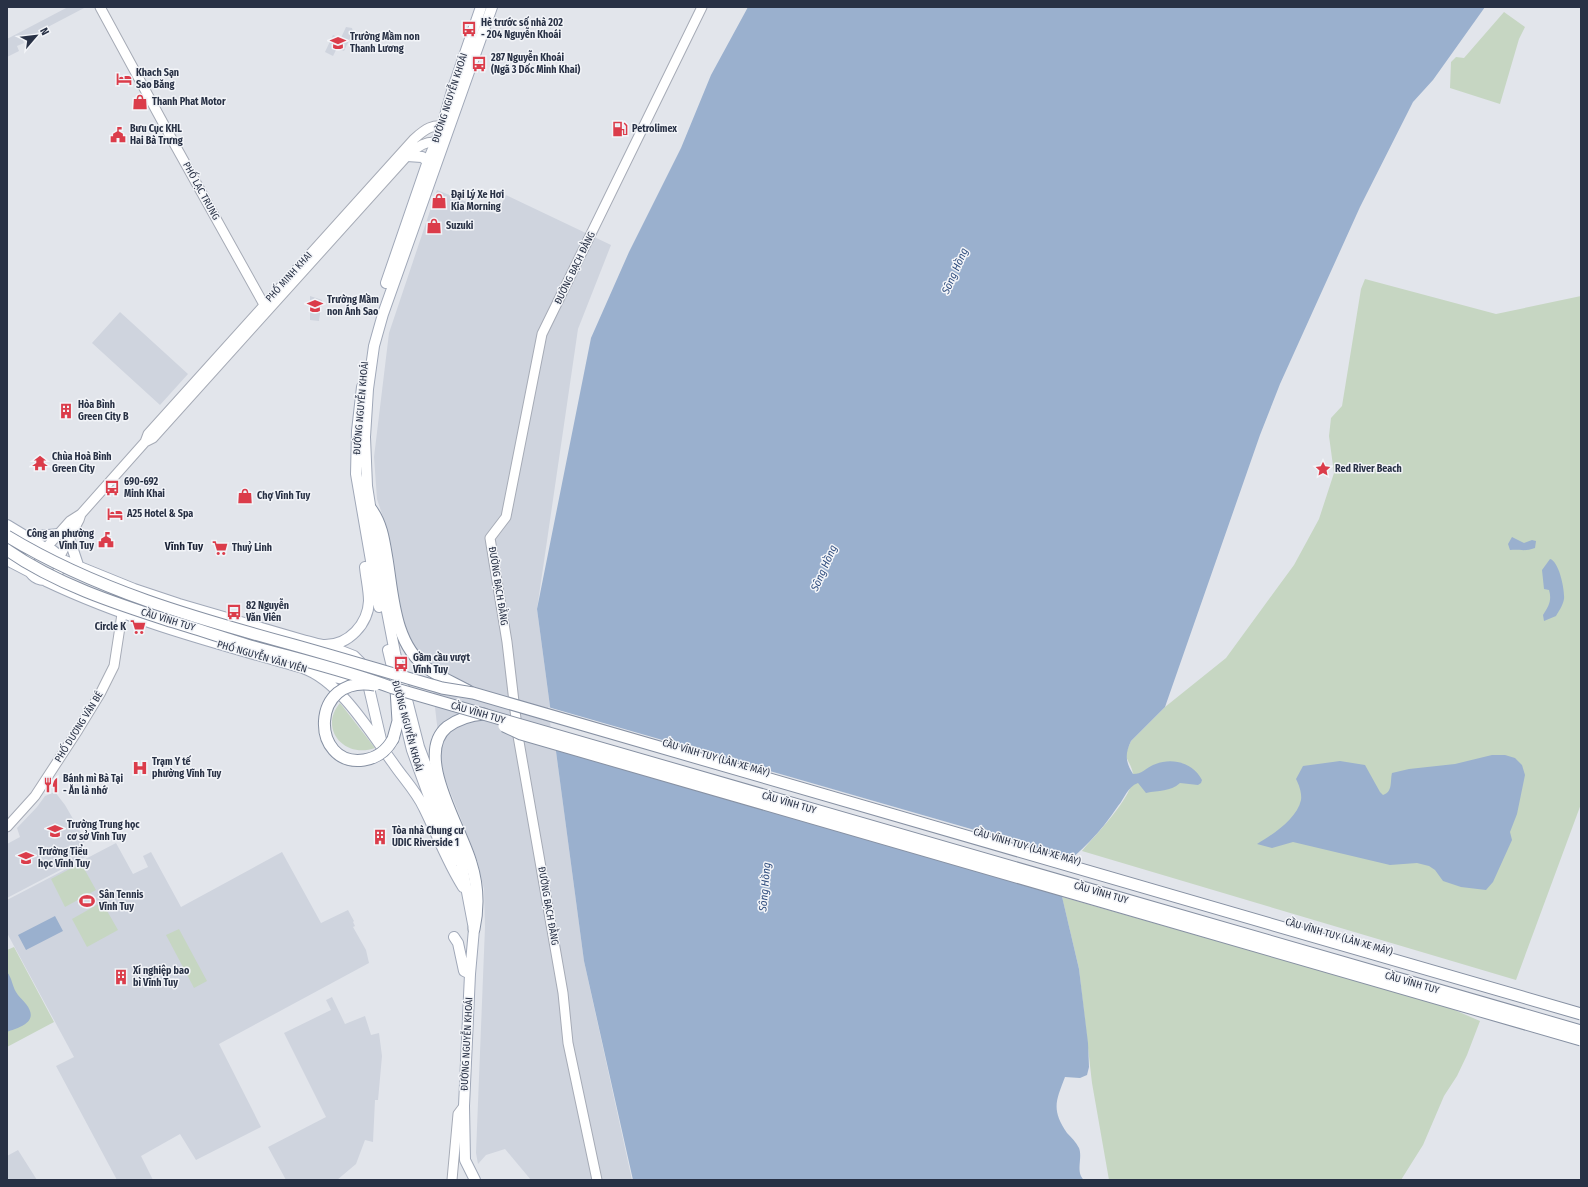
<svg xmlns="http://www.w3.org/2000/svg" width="1588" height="1187" viewBox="0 0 1588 1187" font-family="'Fira Sans Condensed',sans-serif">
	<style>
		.built { fill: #cfd4de }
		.green { fill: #c6d6c2 }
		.water { fill: #9ab0ce }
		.pier { fill: #e2e5eb }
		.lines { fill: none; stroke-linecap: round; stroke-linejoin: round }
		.secondary-casing { stroke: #a6abb6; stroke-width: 11 }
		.primary-casing { stroke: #a0a8b8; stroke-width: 12 }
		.highway-casing { stroke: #8791a3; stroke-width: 13 }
		.secondary { stroke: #fff; stroke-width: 9 }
		.primary { stroke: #fff; stroke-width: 10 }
		.highway { stroke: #fff; stroke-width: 11 }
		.highway-bridge-casing { stroke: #8791a3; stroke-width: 13; stroke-linecap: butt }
		.highway-bridge { stroke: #fff; stroke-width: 11 }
		.labels { text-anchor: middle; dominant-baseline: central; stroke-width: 3; stroke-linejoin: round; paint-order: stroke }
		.poi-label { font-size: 10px; font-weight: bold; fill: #283145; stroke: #f2f4f8; text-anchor: start }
		.street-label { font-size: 10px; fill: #283145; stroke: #f2f4f8 }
		.water-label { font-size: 11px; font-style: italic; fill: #2e4c7d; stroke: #f2f4f8 }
		.neighbourhood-label { font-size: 11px; font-weight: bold; fill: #1a2236; stroke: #f2f4f8 }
	</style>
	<rect width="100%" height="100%" fill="#e2e5eb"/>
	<path class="built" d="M68 7H86L23 40 24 43 17 46 19 51 7 57V39Z
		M346 27 352 28 353 32 344 51 337 48 333 56 325 52 333 35 341 38Z
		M437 190 497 214 506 195 611 245 578 329 537 609 584 961 632 1180H531L505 1149 486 1155 478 1164 476 1153 485 927 484 889 476 857 444 776 441 760 430 663 417 651 410 640 399 614 385 523 377 499 374 457 389 333Z
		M310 296 322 300 319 321 310 320Z
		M120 312 188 374 160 405 92 343Z
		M55 792 65 805 86 841 81 844 87 856 7 898V844L20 837 17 828 37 807 45 796Z
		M116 843 133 874 148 867 143 856 151 852 181 907 282 852 321 923 348 910 354 921 353 922 355 926 353 927 366 950 369 963 219 1044 261 1127 196 1160 180 1134 141 1156 153 1180H117L56 1066 74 1057 7 933V900Z
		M332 997 345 1024 365 1016 371 1035 379 1033 382 1056 378 1100H375L373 1142 365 1140 356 1164 337 1180H286L268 1147 326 1117 284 1033 331 1010 326 1000Z
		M18 1150 37 1180H7V1156Z"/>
	<path class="green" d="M1504 12 1525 27 1519 39 1500 104 1450 88 1451 62 1456 57 1464 58Z
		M1365 279 1496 314 1581 296V804L1516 980 1082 851C1096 834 1134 797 1133 775 1133 769 1128 761 1125 755L1131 741 1165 707 1226 658 1294 565 1319 519 1334 473 1329 436 1331 418 1342 406 1361 289Z
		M340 703 375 748C345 759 318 729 340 703Z
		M81 863 96 890 65 907 51 879Z
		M1062 897 1443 1005 1480 1021 1467 1055 1457 1076 1444 1096 1423 1145 1401 1180H1109L1092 1083 1079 969Z
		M102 902 118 930 87 947 72 919Z
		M179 929 207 981 194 988 166 935Z
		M14 947 54 1022 7 1047V950Z"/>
	<path class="water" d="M748 7H1485L1433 80 1413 102 1360 207 1280 384 1260 435 1165 707 1131 741C1125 754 1125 761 1133 774 1142 774 1145 769 1153 765 1171 757 1193 762 1202 780L1201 783 1198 785 1180 783C1170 792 1159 790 1146 793L1138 783C1127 787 1125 798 1118 806 1100 833 1081 852 1056 871L1079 969 1088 1043 1089 1067 1087 1075 1080 1078 1065 1077C1056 1101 1051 1109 1067 1133 1071 1137 1076 1142 1079 1148 1083 1158 1075 1172 1084 1180H633L584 961 537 609 591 338 629 252 681 148 711 75Z
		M1512 537 1524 543 1532 540 1536 541 1535 548C1524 552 1521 549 1510 550L1508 544Z
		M1550 559C1559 561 1565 590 1564 599 1563 605 1559 611 1556 616L1544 621 1543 615C1549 606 1552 600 1549 590L1544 589 1542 570Z
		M1492 755H1505L1515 758 1522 765 1525 775 1517 814 1510 832 1512 840 1493 882 1486 890 1461 887 1443 881 1435 870 1429 866 1417 863 1390 865 1293 842 1272 848 1257 844C1272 835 1297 819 1301 800 1302 793 1299 785 1296 779L1303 766 1340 761 1365 765 1380 792 1383 795C1393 792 1390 781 1392 773L1409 769 1455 764Z
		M55 916 63 931 26 950 18 935Z
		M7 972C12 978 12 985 16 992 18 996 23 1000 26 1004 40 1022 20 1027 7 1032Z"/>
	<path class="pier" d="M548 707 1075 859 1058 872 1063 892 553 745Z"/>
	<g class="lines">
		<defs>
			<path id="secondary" d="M100 7 175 145 267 310
				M145 442 153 438 407 156C417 147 427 139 441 143
				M46 548 70 521 81 514 145 442 148 434 414 139C425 129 433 123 448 127
				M59 558 79 520 81 514
				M7 827 35 796 78 730 100 694 114 666 122 614
				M452 1180 458 1114 464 1106
				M597 1180 568 1043 563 993 518 736 507 642 490 538 506 517 542 334 702 7"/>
			<path id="primary" d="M407 156 422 157 428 161
				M386 283 428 161 441 130 452 91 481 7
				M362 387 357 431 356 474 379 607
				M7 525 45 548
				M27 537 59 534
				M69 538 78 565
				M28 564a16 16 0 1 1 32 0a16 16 0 1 1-32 0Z
				M60 559 134 589 179 604 306 641C312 642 319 645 325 645 349 645 368 624 369 601 369 590 366 578 365 567
				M7 560 30 572
				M46 581C128 620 215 643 303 668 340 681 370 732 393 763 403 778 416 791 424 808 437 834 447 862 463 887
				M326 645 354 656 360 662 369 688 382 744
				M388 650 412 750 432 805 455 861
				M321 674 353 681 362 678
				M454 937 458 943 464 971 470 974
				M475 1180 465 1160 464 1106 470 974 474 929 460 855 419 747 395 653 385 601 367 486 365 437 368 389 374 346 383 314 492 7"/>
			<path id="highway" d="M371 509C382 524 384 541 387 559 393 595 394 644 427 668 441 678 456 684 470 692
				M393 739 398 721 396 689
				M474 929C479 906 478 885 471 863 462 829 413 755 447 727 458 719 471 715 484 714"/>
		</defs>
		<use href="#secondary" class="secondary-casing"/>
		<use href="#primary" class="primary-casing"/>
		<use href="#highway" class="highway-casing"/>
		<use href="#secondary" class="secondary"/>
		<use href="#primary" class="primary"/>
		<use href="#highway" class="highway"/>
		<defs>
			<path id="highway-bridge" d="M7 536C96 590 195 618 294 645 344 659 393 674 442 688L473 693 1581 1014
				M7 550C56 584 114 603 170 621 198 629 226 639 254 647 301 660 348 671 393 688L1581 1031
				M375 685C309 673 310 768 364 760 377 758 387 750 393 739
				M504 726 521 734 1581 1040"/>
		</defs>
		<use href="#highway-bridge" class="highway-bridge-casing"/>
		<use href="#highway-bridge" class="highway-bridge"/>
	</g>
	<defs>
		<symbol id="bus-bare" viewBox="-9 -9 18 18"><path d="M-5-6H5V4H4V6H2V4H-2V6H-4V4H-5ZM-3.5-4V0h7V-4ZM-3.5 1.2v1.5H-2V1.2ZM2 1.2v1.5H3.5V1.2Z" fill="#db3c4a" stroke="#f2f4f8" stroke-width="2.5" paint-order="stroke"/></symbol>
		<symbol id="school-bare" viewBox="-9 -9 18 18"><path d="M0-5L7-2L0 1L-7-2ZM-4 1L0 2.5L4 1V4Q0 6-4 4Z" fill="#db3c4a" stroke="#f2f4f8" stroke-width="2.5" paint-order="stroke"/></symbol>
		<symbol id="hotel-bare" viewBox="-9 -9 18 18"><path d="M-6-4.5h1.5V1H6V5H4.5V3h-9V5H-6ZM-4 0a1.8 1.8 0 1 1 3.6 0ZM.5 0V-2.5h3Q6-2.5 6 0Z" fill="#db3c4a" stroke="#f2f4f8" stroke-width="2.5" paint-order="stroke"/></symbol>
		<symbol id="shop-bare" viewBox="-9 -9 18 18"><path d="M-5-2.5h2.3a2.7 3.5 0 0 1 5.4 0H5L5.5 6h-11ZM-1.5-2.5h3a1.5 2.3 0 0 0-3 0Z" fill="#db3c4a" stroke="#f2f4f8" stroke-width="2.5" paint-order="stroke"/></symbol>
		<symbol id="fuel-bare" viewBox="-9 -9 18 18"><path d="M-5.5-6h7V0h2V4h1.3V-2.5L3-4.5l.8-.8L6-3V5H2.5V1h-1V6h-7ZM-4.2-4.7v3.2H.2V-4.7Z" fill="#db3c4a" stroke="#f2f4f8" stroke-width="2.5" paint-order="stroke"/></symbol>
		<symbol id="civic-bare" viewBox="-9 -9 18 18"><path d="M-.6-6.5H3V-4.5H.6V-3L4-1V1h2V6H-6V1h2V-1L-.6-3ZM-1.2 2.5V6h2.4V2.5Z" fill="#db3c4a" stroke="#f2f4f8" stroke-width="2.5" paint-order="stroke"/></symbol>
		<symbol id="building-bare" viewBox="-9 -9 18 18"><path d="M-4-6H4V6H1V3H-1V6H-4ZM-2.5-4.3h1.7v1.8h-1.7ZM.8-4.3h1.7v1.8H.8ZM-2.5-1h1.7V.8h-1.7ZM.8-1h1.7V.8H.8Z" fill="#db3c4a" stroke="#f2f4f8" stroke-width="2.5" paint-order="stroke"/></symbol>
		<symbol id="temple-bare" viewBox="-9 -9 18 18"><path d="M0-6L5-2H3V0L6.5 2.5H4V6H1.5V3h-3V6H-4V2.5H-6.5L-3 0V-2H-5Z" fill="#db3c4a" stroke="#f2f4f8" stroke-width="2.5" paint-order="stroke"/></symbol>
		<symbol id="sight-bare" viewBox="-9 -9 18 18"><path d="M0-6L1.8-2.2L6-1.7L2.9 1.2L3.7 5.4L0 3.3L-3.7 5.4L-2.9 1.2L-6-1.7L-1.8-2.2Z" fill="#db3c4a" stroke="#f2f4f8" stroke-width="2.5" paint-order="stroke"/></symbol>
		<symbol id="supermarket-bare" viewBox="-9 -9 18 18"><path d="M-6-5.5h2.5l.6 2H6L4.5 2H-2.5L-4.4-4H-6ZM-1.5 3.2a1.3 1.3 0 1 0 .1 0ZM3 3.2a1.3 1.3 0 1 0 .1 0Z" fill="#db3c4a" stroke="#f2f4f8" stroke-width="2.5" paint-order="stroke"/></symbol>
		<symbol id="hospital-bare" viewBox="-9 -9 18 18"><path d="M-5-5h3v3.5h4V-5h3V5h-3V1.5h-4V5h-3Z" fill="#db3c4a" stroke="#f2f4f8" stroke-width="2.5" paint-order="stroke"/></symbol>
		<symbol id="restaurant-bare" viewBox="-9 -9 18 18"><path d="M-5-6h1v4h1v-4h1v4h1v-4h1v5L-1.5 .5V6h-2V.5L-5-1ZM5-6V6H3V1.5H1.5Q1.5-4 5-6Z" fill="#db3c4a" stroke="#f2f4f8" stroke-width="2.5" paint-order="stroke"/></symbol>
		<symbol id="stadium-bare" viewBox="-9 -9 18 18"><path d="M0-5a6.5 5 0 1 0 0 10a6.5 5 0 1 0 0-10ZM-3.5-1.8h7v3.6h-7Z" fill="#db3c4a" stroke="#f2f4f8" stroke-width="2.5" paint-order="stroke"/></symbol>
	</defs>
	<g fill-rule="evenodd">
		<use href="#bus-bare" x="458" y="18" width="22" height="22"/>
		<use href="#school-bare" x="327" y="32" width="22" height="22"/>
		<use href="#bus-bare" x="468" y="53" width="22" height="22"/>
		<use href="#hotel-bare" x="113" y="68" width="22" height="22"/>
		<use href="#shop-bare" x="129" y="91" width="22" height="22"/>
		<use href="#fuel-bare" x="609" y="118" width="22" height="22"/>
		<use href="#civic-bare" x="107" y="124" width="22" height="22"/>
		<use href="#shop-bare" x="428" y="190" width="22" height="22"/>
		<use href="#shop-bare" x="423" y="215" width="22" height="22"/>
		<use href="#school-bare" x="304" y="295" width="22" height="22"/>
		<use href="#building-bare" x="55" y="400" width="22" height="22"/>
		<use href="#temple-bare" x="29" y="452" width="22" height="22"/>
		<use href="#sight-bare" x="1312" y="458" width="22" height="22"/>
		<use href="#bus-bare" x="101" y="477" width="22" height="22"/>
		<use href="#shop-bare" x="234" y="485" width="22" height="22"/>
		<use href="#hotel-bare" x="104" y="503" width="22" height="22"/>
		<use href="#civic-bare" x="95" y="529" width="22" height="22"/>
		<use href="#supermarket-bare" x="209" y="537" width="22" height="22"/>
		<use href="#bus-bare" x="223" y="601" width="22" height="22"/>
		<use href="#supermarket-bare" x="127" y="616" width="22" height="22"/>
		<use href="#bus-bare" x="390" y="653" width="22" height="22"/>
		<use href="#hospital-bare" x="129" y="757" width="22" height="22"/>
		<use href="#restaurant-bare" x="40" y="774" width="22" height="22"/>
		<use href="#school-bare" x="44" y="820" width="22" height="22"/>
		<use href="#building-bare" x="369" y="826" width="22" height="22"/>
		<use href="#school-bare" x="15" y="847" width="22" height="22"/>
		<use href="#stadium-bare" x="76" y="890" width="22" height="22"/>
		<use href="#building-bare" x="110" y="966" width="22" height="22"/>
	</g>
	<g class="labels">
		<g class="poi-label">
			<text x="481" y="23">Hè trước số nhà 202<tspan x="481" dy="12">- 204 Nguyễn Khoái</tspan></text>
			<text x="350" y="37">Trường Mầm non<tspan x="350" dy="12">Thanh Lương</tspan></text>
			<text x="491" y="58">287 Nguyễn Khoái<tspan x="491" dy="12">(Ngã 3 Dốc Minh Khai)</tspan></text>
			<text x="136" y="73">Khach Sạn<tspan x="136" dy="12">Sao Băng</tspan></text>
			<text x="152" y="102">Thanh Phat Motor</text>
			<text x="130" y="129">Bưu Cục KHL<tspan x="130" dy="12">Hai Bà Trưng</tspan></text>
			<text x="632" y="129">Petrolimex</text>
			<text x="451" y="195">Đại Lý Xe Hơi<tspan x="451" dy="12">Kia Morning</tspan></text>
			<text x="446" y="226">Suzuki</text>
			<text x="327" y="300">Trường Mầm<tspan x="327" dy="12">non Ánh Sao</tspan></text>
			<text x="78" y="405">Hòa Bình<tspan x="78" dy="12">Green City B</tspan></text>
			<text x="52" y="457">Chùa Hoà Bình<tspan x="52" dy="12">Green City</tspan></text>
			<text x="1335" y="469">Red River Beach</text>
			<text x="124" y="482">690-692<tspan x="124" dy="12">Minh Khai</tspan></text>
			<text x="257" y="496">Chợ Vĩnh Tuy</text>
			<text x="127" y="514">A25 Hotel &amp; Spa</text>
			<text x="94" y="534" text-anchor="end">Công an phường<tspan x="94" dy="12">Vĩnh Tuy</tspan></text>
			<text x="232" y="548">Thuỷ Linh</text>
			<text x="246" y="606">82 Nguyễn<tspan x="246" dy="12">Văn Viên</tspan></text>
			<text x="126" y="627" text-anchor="end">Circle K</text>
			<text x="413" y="658">Gầm cầu vượt<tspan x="413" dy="12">Vĩnh Tuy</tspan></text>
			<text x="152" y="762">Trạm Y tế<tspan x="152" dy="12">phường Vĩnh Tuy</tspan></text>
			<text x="63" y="779">Bánh mì Bà Tại<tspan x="63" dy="12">- Ăn là nhớ</tspan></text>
			<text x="67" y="825">Trường Trung học<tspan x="67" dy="12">cơ sở Vĩnh Tuy</tspan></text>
			<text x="392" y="831">Tòa nhà Chung cư<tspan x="392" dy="12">UDIC Riverside 1</tspan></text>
			<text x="38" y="852">Trường Tiểu<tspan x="38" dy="12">học Vĩnh Tuy</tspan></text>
			<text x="99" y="895">Sân Tennis<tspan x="99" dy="12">Vĩnh Tuy</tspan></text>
			<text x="133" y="971">Xí nghiệp bao<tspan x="133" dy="12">bì Vĩnh Tuy</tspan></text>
		</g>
		<g class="street-label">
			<text transform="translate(450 98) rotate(-72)">ĐƯỜNG NGUYỄN KHOÁI</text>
			<text transform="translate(201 191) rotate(61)">PHỐ LẠC TRUNG</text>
			<text transform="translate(575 268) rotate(-64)">ĐƯỜNG BẠCH ĐẰNG</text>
			<text transform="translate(289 277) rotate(-48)">PHỐ MINH KHAI</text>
			<text transform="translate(361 408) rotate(-85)">ĐƯỜNG NGUYỄN KHOÁI</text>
			<text transform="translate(498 586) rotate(81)">ĐƯỜNG BẠCH ĐẰNG</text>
			<text transform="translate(168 620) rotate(17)">CẦU VĨNH TUY</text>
			<text transform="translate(262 657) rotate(16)">PHỐ NGUYỄN VĂN VIÊN</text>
			<text transform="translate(478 713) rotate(16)">CẦU VĨNH TUY</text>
			<text transform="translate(407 726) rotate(75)">ĐƯỜNG NGUYỄN KHOÁI</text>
			<text transform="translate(79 727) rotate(-58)">PHỐ DƯƠNG VĂN BÉ</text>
			<text transform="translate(716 758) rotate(16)">CẦU VĨNH TUY (LÀN XE MÁY)</text>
			<text transform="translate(789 803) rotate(16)">CẦU VĨNH TUY</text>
			<text transform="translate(1027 847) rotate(16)">CẦU VĨNH TUY (LÀN XE MÁY)</text>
			<text transform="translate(1101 893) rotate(16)">CẦU VĨNH TUY</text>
			<text transform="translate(548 906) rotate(80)">ĐƯỜNG BẠCH ĐẰNG</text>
			<text transform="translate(1339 937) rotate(16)">CẦU VĨNH TUY (LÀN XE MÁY)</text>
			<text transform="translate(1412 983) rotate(16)">CẦU VĨNH TUY</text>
			<text transform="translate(467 1044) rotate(-87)">ĐƯỜNG NGUYỄN KHOÁI</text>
		</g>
		<g class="water-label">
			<text transform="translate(955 271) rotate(-66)">Sông Hồng</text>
			<text transform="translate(824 568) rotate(-66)">Sông Hồng</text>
			<text transform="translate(765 887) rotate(-85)">Sông Hồng</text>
		</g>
		<g class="neighbourhood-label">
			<text x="184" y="546">Vĩnh Tuy</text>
		</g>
	</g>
	<rect width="1588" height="1187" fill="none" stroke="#283145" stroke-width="16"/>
	<g transform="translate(36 36) rotate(62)" stroke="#f2f4f8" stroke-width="3" paint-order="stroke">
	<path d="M0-3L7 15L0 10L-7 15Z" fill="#283145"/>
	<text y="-6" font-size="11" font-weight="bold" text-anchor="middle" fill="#283145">N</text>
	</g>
</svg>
